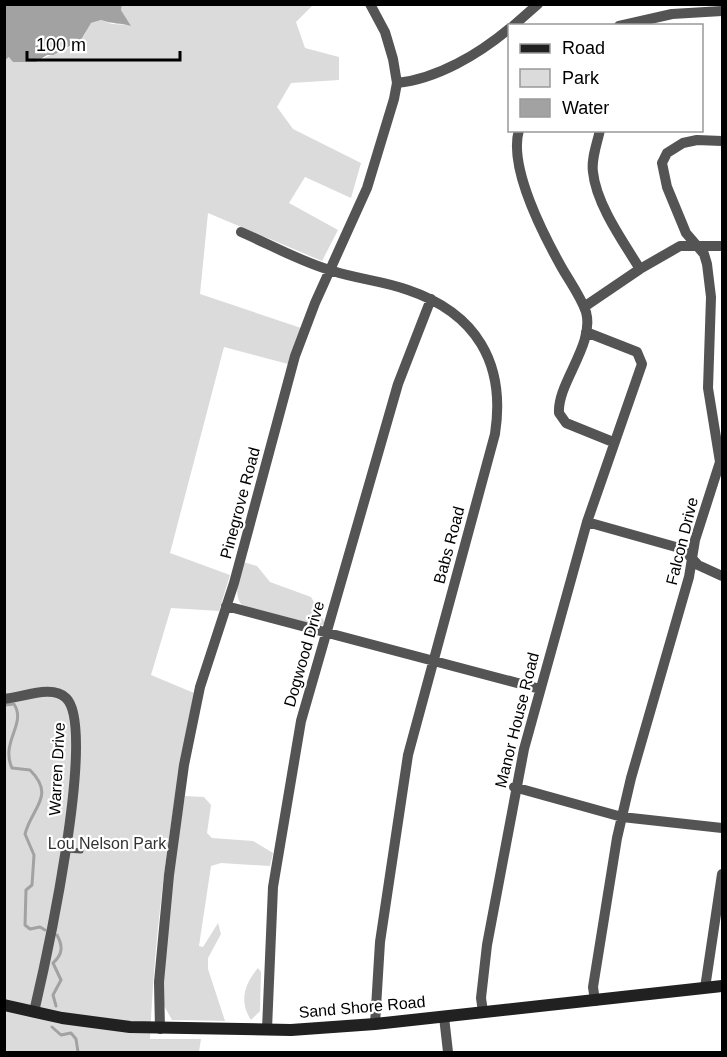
<svg xmlns="http://www.w3.org/2000/svg" width="727" height="1057" viewBox="0 0 727 1057" font-family="Arial,sans-serif">
	<style>
		.green { fill: #dbdbdb }
		.water { fill: #a2a2a2 }
		.lines { fill: none; stroke-linecap: round; stroke-linejoin: round }
		.stream { stroke: #a2a2a2; stroke-width: 3 }
		.lane { stroke: #545454; stroke-width: 5 }
		.street { stroke: #545454; stroke-width: 10 }
		.secondary { stroke: #212121; stroke-width: 12 }
		.labels { text-anchor: middle; dominant-baseline: central; stroke-width: 4.5; stroke-linejoin: round; paint-order: stroke }
		.street-label { font-size: 16px; fill: #000; stroke: #fff }
		.park-label { font-size: 16px; fill: #323232; stroke: #fff }
	</style>
	<rect width="100%" height="100%" fill="#fff"/>
	<path class="green" d="M122 5H313L296 22 305 48 339 57V80L291 83 277 107 293 129 361 163 351 198 305 177 289 203 338 230 322 261 208 213 200 294 301 328 288 364 224 347 170 553 230 575 219 611 171 608 151 675 194 693C171 807 155 923 150 1039H201L199 1052H5V60L9 57 36 62C44 57 75 46 81 40 85 36 87 28 91 23L101 20 112 24 130 25 121 10Z
		M243 562 257 566 270 582 311 597 325 623 319 627 244 607C231 596 240 577 243 562Z
		M185 796 204 797 211 805 207 833 212 838 253 841 273 853 270 866 221 863 211 866 199 946 203 947 218 923 221 934 208 958V969L225 1021 172 1020 162 1002 173 868Z
		M258 968 261 972 260 1011 251 1020C239 1002 244 984 258 968Z"/>
	<path class="water" d="M5 4 122 5 121 10 131 26C121 23 112 24 101 20L91 23 81 40 53 55H47L36 62H13L9 57 5 60Z"/>
	<g class="lines">
		<path class="stream" d="M5 705 14 704C27 724 0 742 12 768L30 770C56 796 32 807 25 834L34 855 32 885 26 890 25 925 30 929 40 927 45 930
			M56 1006 53 995 61 980 53 963C63 954 63 946 57 935
			M52 1027 61 1035 71 1033 76 1039 78 1052"/>
		<path class="lane" d="M66 850 81 851"/>
		<path class="street" d="M513 26 538 4
			M619 26 672 14 722 11
			M397 83C437 79 479 54 510 28
			M519 130C508 167 544 236 562 268 570 282 581 297 586 312 595 345 557 383 559 413L566 423 613 442
			M600 130C597 144 591 159 593 172 596 204 624 243 640 269
			M241 232C271 245 301 262 333 271 357 279 384 281 408 290 476 313 506 363 495 434L408 755 380 942 375 1024
			M584 307 640 269 680 246H722
			M587 522 683 549 698 565 722 576
			M226 606 540 689
			M4 699C22 698 52 684 66 698 98 727 45 965 34 1012
			M514 787 622 817 722 828
			M705 988 722 874
			M595 1001 593 987 617 838 631 778 689 577 695 540 720 462 708 388 711 297 707 264 704 254 686 233 667 187 662 163 667 153 683 143 697 140 722 141
			M483 1012 481 998 487 945 524 749 587 522 642 364 637 352 586 332
			M444 1017 448 1052
			M160 1029 159 982 169 875 184 765 200 687 234 583 295 356 315 303 367 188 394 99 397 83 393 59 385 32 370 4
			M267 1029 273 887 301 721 398 384 431 299"/>
		<path class="secondary" d="M4 1005 62 1018 130 1027 291 1030 375 1024 722 986"/>
	</g>
	<g class="labels">
		<g class="street-label">
			<text transform="translate(240 503) rotate(-75)">Pinegrove Road</text>
			<text transform="translate(682 541) rotate(-76)">Falcon Drive</text>
			<text transform="translate(449 545) rotate(-75)">Babs Road</text>
			<text transform="translate(304 654) rotate(-74)">Dogwood Drive</text>
			<text transform="translate(517 720) rotate(-76)">Manor House Road</text>
			<text transform="translate(57 769) rotate(-87)">Warren Drive</text>
			<text transform="translate(362 1007) rotate(-5)">Sand Shore Road</text>
		</g>
		<g class="park-label">
			<text x="107" y="843">Lou Nelson Park</text>
		</g>
	</g>
	<rect width="727" height="1057" fill="none" stroke="#000000" stroke-width="12"/>
	<rect x="508" y="24" width="195" height="108" fill="#ffffff" stroke="#999999" stroke-width="1.5"/>
	<rect x="520" y="44" width="30" height="9" fill="#212121" stroke="#999999" stroke-width="1.5"/>
	<text x="562" y="54" font-size="18" fill="#000000">Road</text>
	<rect x="520" y="69" width="30" height="18" fill="#dbdbdb" stroke="#999999" stroke-width="1.5"/>
	<text x="562" y="84" font-size="18" fill="#000000">Park</text>
	<rect x="520" y="99" width="30" height="18" fill="#a2a2a2" stroke="#999999" stroke-width="1.5"/>
	<text x="562" y="114" font-size="18" fill="#000000">Water</text>
	<path d="M27 51v9h153v-9" fill="none" stroke="#000000" stroke-width="3"/>
	<text x="36" y="51" font-size="18" fill="#000000" stroke="#ffffff" stroke-width="4.5" paint-order="stroke">100 m</text>
</svg>
